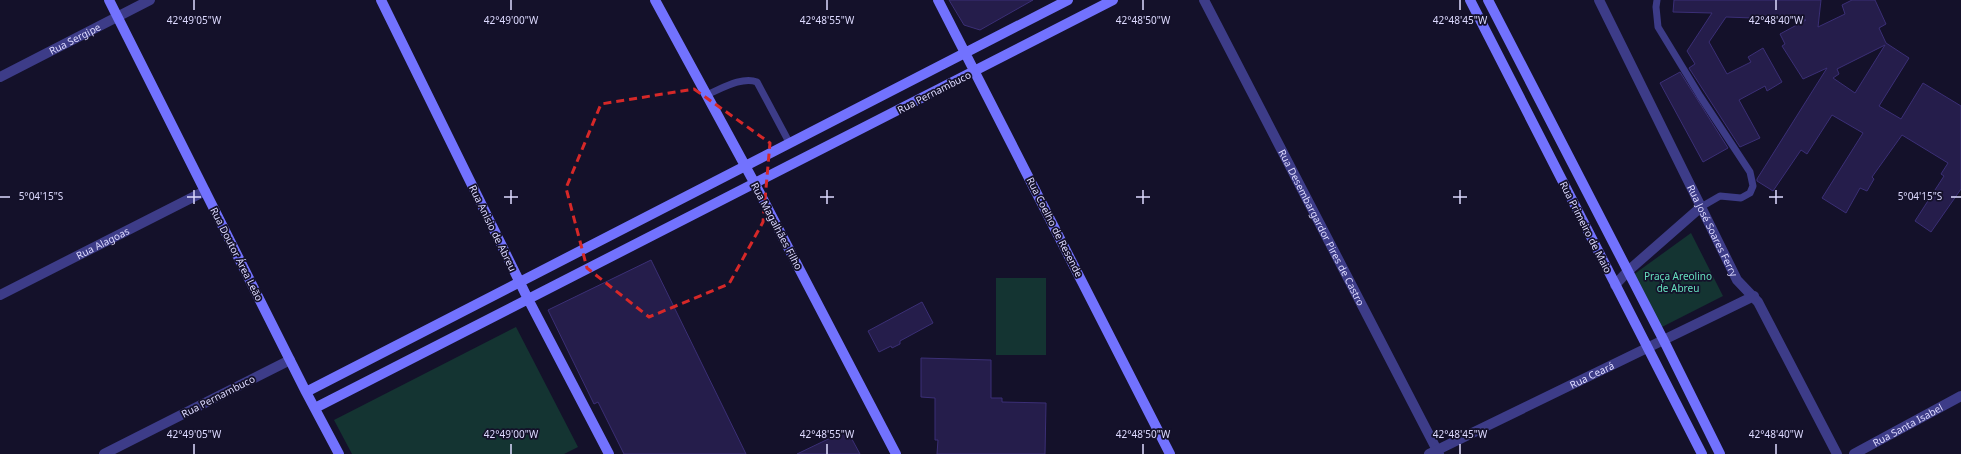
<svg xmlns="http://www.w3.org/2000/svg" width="1961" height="454" viewBox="0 0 1961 454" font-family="'Noto Sans',sans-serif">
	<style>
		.green { fill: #143432 }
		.building { fill: #251d4b; stroke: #3b2f76; fill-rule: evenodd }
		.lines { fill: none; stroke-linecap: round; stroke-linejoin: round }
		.lane { stroke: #3d3c88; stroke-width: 7 }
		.street { stroke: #3d3c88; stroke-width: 10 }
		.secondary { stroke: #7272fe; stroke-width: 10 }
		.marked { fill: none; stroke: #d62828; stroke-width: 3; stroke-dasharray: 8 5; stroke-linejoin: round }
		.ticks { fill: none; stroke: #dddaff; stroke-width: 1.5 }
		.labels { text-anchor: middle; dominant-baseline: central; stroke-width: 3.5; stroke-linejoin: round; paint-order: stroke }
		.street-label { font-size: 10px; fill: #dddaff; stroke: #14112a }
		.park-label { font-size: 10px; fill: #65e0be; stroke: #14112a }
		.ticks-label { font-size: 10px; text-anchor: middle; fill: #dddaff; stroke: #14112a; stroke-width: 3.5; stroke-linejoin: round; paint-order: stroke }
	</style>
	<rect width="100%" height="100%" fill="#14112a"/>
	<path class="green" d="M1691 233 1723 296 1658 329 1633 275Z
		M996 278H1046V355H996Z
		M516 327 578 447 564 454H352L334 420Z"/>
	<path class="building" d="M949 0H1033L980 30 964 25Z
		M1674 0H1821L1818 27 1845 14 1842 5 1852 0H1875L1886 24 1879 28 1886 43 1909 58 1879 106 1901 119 1923 83 1961 106V189L1931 232 1915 221 1944 176 1941 174 1948 163 1902 135 1872 177 1874 179 1867 191 1860 188 1846 213 1822 198 1863 133 1832 115 1807 154 1801 150 1773 191 1757 181V179L1827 68 1803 79 1782 46 1785 44 1780 34 1806 20 1726 17 1709 42 1727 74 1751 62 1748 57 1763 48 1782 82 1767 91 1765 86 1739 100 1760 138 1740 147 1689 68 1695 64 1687 51 1712 13 1673 12ZM1885 45 1855 93 1833 78 1839 74 1837 69Z
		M1680 72 1728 148 1703 162 1660 83Z
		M651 260 746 454H624L598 402 594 404 548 310Z
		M922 302 933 323 900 341V344L892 348 891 346 879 352 868 331Z
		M921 358 991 360V398H1002V402L1046 403 1045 454H937L938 440H935V398L921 397Z
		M847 430 860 454H797Z"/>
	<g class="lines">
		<path class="lane" d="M1657 0 1656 7 1658 27 1700 96 1750 172 1753 186 1750 193 1741 198 1720 196 1701 207
			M706 95C721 89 742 76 757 82L789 142"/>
		<g class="street">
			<path id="s1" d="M1204 0 1439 454"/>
			<path id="s2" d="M1599 0 1737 280 1758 302 1837 454"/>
			<path id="s3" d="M0 77 150 0"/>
			<path d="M1615 285 1628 271 1701 207"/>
			<path id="s4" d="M0 295 205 191"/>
			<path d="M104 454 290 360"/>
			<path id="s5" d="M1429 454 1754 296"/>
			<path id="s6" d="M1854 454 1961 396"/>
		</g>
		<path class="secondary" d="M109 0 306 392 339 454
			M381 0 528 299 609 454
			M655 0 755 184 896 454
			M938 0 1170 454
			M1470 0 1702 454
			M1488 0 1663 339 1720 454
			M306 392 1068 0
			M315 408 1113 0"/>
	</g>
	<path class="marked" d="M694 89 770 143 763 222 729 284 649 317 587 268 566 188 601 104Z"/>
	<path class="ticks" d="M194 0V10M511 0V10M827 0V10M1143 0V10M1460 0V10M1776 0V10M194 190V204M511 190V204M827 190V204M1143 190V204M1460 190V204M1776 190V204M0 197H10M187 197H201M504 197H518M820 197H834M1136 197H1150M1453 197H1467M1769 197H1783M1951 197H1961M194 444V454M511 444V454M827 444V454M1143 444V454M1460 444V454M1776 444V454"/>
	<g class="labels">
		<g class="street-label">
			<text stroke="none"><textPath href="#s3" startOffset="84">Rua Sergipe</textPath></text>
			<text transform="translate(934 92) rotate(-27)">Rua Pernambuco</text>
			<text transform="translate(777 226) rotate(62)">Rua Magalhães Filho</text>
			<text transform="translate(1055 227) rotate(63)">Rua Coelho de Resende</text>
			<text stroke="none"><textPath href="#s1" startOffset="256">Rua Desembargardor Pires de Castro</textPath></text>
			<text transform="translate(1586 227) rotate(63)">Rua Primeiro de Maio</text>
			<text transform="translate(493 228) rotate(64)">Rua Anisio de Abreu</text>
			<text stroke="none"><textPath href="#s2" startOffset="257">Rua José Soares Ferry</textPath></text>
			<text stroke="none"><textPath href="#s4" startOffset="115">Rua Alagoas</textPath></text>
			<text transform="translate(237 254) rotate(63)">Rua Doutor Área Leão</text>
			<text stroke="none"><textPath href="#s5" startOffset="181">Rua Ceará</textPath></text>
			<text transform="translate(218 396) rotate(-27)">Rua Pernambuco</text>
			<text stroke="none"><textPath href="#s6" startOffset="61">Rua Santa Isabel</textPath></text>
		</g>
		<g class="park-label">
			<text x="1678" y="276">Praça Areolino<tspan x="1678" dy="12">de Abreu</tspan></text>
		</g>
	</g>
	<g class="ticks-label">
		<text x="194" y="24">42°49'05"W</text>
		<text x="511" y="24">42°49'00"W</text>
		<text x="827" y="24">42°48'55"W</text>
		<text x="1143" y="24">42°48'50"W</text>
		<text x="1460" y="24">42°48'45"W</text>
		<text x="1776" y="24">42°48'40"W</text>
		<text x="41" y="200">5°04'15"S</text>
		<text x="1920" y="200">5°04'15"S</text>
		<text x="194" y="438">42°49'05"W</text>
		<text x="511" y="438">42°49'00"W</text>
		<text x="827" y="438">42°48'55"W</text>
		<text x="1143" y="438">42°48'50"W</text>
		<text x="1460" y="438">42°48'45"W</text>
		<text x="1776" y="438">42°48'40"W</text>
	</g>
</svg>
